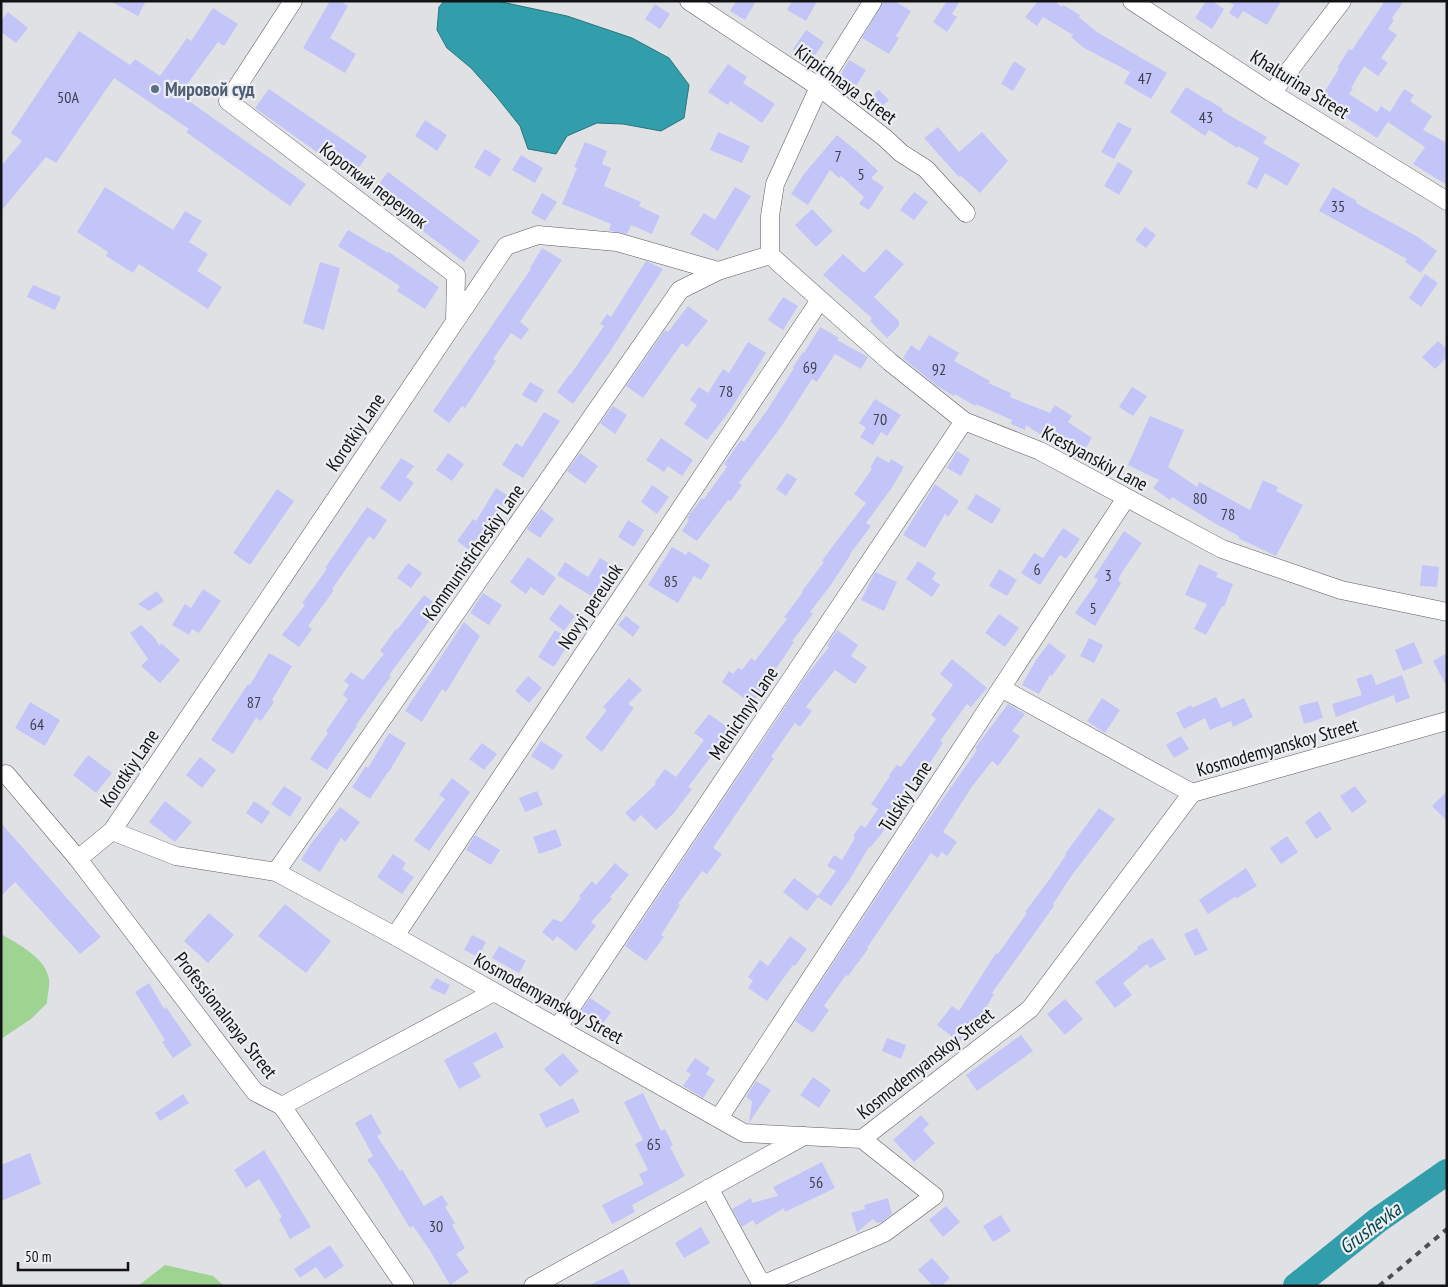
<svg xmlns="http://www.w3.org/2000/svg" width="1448" height="1287" viewBox="0 0 1448 1287" font-family="'PT Sans Narrow',sans-serif">
	<style>
		.green { fill: #9ed392 }
		.water { fill: #329dab; stroke: #28747e }
		.lines { fill: none; stroke-linecap: round; stroke-linejoin: round }
		.river { stroke: #329dab; stroke-width: 26 }
		.building { fill: #c3c5f9 }
		.minor-casing { stroke: #5a5b5e; stroke-width: 19 }
		.minor { stroke: #fff; stroke-width: 18 }
		.rail { stroke: #4e4f50; stroke-width: 4; stroke-dasharray: 6 6; stroke-linecap: butt }
		.service-dot { fill: #5c6f8a; stroke: #edeef1; stroke-width: 2 }
		.labels { text-anchor: middle; dominant-baseline: central; stroke-width: 4.5; stroke-linejoin: round; paint-order: stroke }
		.number-label { font-size: 16px; fill: #3e404d }
		.street-label { font-size: 19px; fill: #121314; stroke: #edeef1 }
		.service-label { font-size: 19px; font-weight: bold; fill: #4e5e75; stroke: #edeef1; text-anchor: start }
		.water-label { font-size: 20px; font-style: italic; fill: #00434a; stroke: #edeef1 }
	</style>
	<rect width="100%" height="100%" fill="#e0e1e4"/>
	<path class="green" d="M1 934C18 944 46 958 49 979 50 987 47 996 47 1003L31 1019 1 1039Z
		M165 1265 213 1276 224 1286H138Z"/>
	<path class="water" d="M444 1H497L567 16 632 38 669 58 689 85 684 118 661 131 623 124 597 123 567 136 556 154 528 149 520 126 496 96 471 68 447 48 437 30 439 7Z"/>
	<g class="lines">
		<path class="river" d="M1296 1286 1378 1220 1447 1172"/>
	</g>
	<path class="building" d="M110 1H146L138 16Z
		M330 1H340L348 6 330 38 356 54 345 73 303 48Z
		M736 1H756L745 20 730 11Z
		M792 1H817L806 21 787 10Z
		M884 1H894L911 11 896 36 899 38 889 54 862 38Z
		M947 1H960L952 14 957 17 947 32 933 22Z
		M1038 1H1054L1062 7 1063 5 1080 15 1079 17 1097 32 1167 73 1151 99 1124 83 1130 72 1084 48 1071 37 1073 35 1043 17 1037 26 1025 17Z
		M1206 1H1212L1224 9 1212 29 1195 18Z
		M1227 1H1281L1267 25 1243 11 1238 19 1229 13 1234 5Z
		M1385 1H1404L1392 18 1394 20 1388 29 1397 35 1381 58 1388 63 1378 76 1364 66 1351 88 1353 89 1349 94 1377 112 1381 106 1390 112 1404 89 1414 95 1410 101 1432 116 1423 130 1447 143V185L1413 164 1425 147 1388 122 1377 138 1319 100 1339 69 1337 68 1349 49 1352 50Z
		M655 4 670 14 660 29 645 19Z
		M213 8 238 24 224 46 218 42 182 91 192 97 189 101 306 184 290 206 186 132 189 129 114 78 56 163 46 157 1 211V166L22 141 11 133 79 31 130 65 135 59 160 76 187 38 191 41Z
		M8 12 28 28 16 43 1 32V21Z
		M806 30 824 42 811 61 793 49Z
		M849 60 866 70 853 91 837 81Z
		M1014 61 1026 69 1013 91 1001 84Z
		M728 64 747 77 743 83 775 104 762 123 730 101 728 105 708 92Z
		M1186 87 1207 100V99L1223 109 1222 111 1267 137 1263 143 1300 164 1287 186 1265 173 1257 189 1247 184 1259 158 1238 146 1237 148 1209 130 1205 136 1170 112Z
		M269 89 367 156 352 177 255 108Z
		M879 90 889 100 877 111 867 101Z
		M425 120 447 135 437 151 415 136Z
		M1118 122 1132 129 1114 159 1101 152Z
		M938 127 959 152 982 132 1008 161 980 193 960 175 959 177 924 138Z
		M718 132 750 146 742 163 710 150Z
		M837 135 859 153 878 171 871 178 884 187 869 210 859 204 864 197 841 176 839 178 830 170 808 205 791 194 804 174Z
		M585 142 607 151 602 164 611 168 604 186 641 202 639 206 660 216 652 234 631 225 627 234 611 231 609 230 611 224 562 204 577 168 574 167Z
		M485 149 501 159 490 177 474 167Z
		M521 155 543 168 535 183 512 170Z
		M1118 162 1133 171 1119 195 1104 186Z
		M388 172 480 241 464 262 372 193Z
		M105 187 173 230 185 211 202 221 189 242 208 254 197 271 222 287 208 309 139 264 133 273 106 256 108 252 77 232Z
		M735 187 751 196 718 251 690 234 704 213 715 220Z
		M1333 187 1357 201 1356 203 1418 237 1437 251 1421 273 1405 262 1407 259 1319 211Z
		M914 192 928 202 914 220 900 210Z
		M542 193 557 202 545 221 531 213Z
		M812 209 833 231 816 247 795 225Z
		M1145 227 1156 235 1146 248 1135 240Z
		M348 230 388 253 389 252 439 287 425 309 397 291 400 286 338 246Z
		M542 248 562 260 520 322 529 329 521 340 511 333 493 359 496 361 465 408 462 406 449 423 433 411 531 269 530 268Z
		M886 249 904 264 874 297 899 321V326L887 338 870 321 872 318 823 275 843 254 864 273Z
		M646 261 663 269 611 350 573 404 557 392 570 374H571L604 326 600 324 607 314 611 317Z
		M320 262 340 268 324 330 303 323Z
		M1425 274 1438 283 1421 307 1409 298Z
		M33 285 61 297 55 310 27 297Z
		M783 297 798 306 783 330 768 320Z
		M688 306 708 321 687 347 682 343 643 398 626 386 665 330 668 332Z
		M820 327 839 338 837 340 868 357 861 369 835 354 817 382 812 379 781 427 739 483 742 485 731 501 728 500 697 541 682 531 689 520 687 518 702 498 704 499 727 467 724 464 741 440 744 442 768 409 794 368 793 367 803 352 804 353Z
		M929 335 959 353 954 361 990 381 988 383 1011 393 1010 397 1050 413 1055 405 1072 416 1068 422 1092 438 1078 460 1026 425 1025 430 1011 424 1012 420 976 404 975 406 955 394 954 396 937 386 903 358 911 345 919 351Z
		M1438 341 1447 349V357L1435 369 1422 357Z
		M748 342 766 353 729 412 707 440 684 424 697 405 690 400 699 387 708 393 723 369 729 373Z
		M530 382 544 390 536 403 522 395Z
		M1132 387 1147 396 1133 416 1119 407Z
		M875 399 901 415 887 436 881 432 873 445 860 437 866 428 859 423Z
		M613 406 627 415 615 434 600 423Z
		M544 412 560 421 523 478 502 465 516 443 522 447Z
		M1150 416 1184 430 1168 467 1197 487 1199 482 1250 510 1263 480 1278 487 1276 491 1303 505 1276 556 1238 538 1239 536 1216 524 1172 497 1170 500 1153 488 1159 480 1128 465Z
		M661 438 693 460 682 476 668 466 664 472 646 460Z
		M957 451 970 459 961 476 947 468Z
		M448 453 464 464 452 481 436 470Z
		M580 453 598 466 585 484 567 471Z
		M877 456 889 463 891 459 904 467 891 489 866 523 871 526 850 554H851L830 586 810 612 813 614 792 641 794 642 752 704 722 682 729 671 733 674 738 668 742 670 751 658 755 661 787 619 784 617 803 592 802 591 824 562 822 561 832 547 866 503 854 494 872 469 870 468Z
		M401 458 414 466 406 477 414 483 400 502 380 488Z
		M787 473 797 479 786 496 776 489Z
		M935 484 959 501 948 517 945 514 925 548 903 535Z
		M652 485 669 497 657 514 641 502Z
		M496 488 510 497 494 522 472 552 457 541 473 519 476 521Z
		M277 489 294 501 250 565 233 553Z
		M976 494 1001 509 992 524 967 509Z
		M367 507 387 520 374 540 369 536 332 589 334 590 308 626 312 629 299 647 282 635 305 605 302 603 327 569 325 568Z
		M541 509 554 519 540 538 527 529Z
		M628 520 644 530 634 547 618 537Z
		M1063 528 1080 539 1066 559 1060 555 1040 585 1021 573 1034 553 1043 558Z
		M1124 531 1142 543 1122 572 1118 580 1121 583 1095 626 1075 613 1098 580 1094 577Z
		M672 547 686 555 688 551 710 565 701 580 694 576 678 603 648 585Z
		M528 557 556 578 543 596 531 587 526 594 510 582Z
		M600 558 616 568 596 599 557 575 565 562 588 577Z
		M918 561 936 573 932 579 940 585 932 597 906 579Z
		M408 563 422 573 411 588 397 578Z
		M1199 564 1218 573 1216 577 1233 584 1224 607 1222 606 1206 635 1194 629 1207 604 1185 595Z
		M1422 565 1439 567 1437 587 1420 586Z
		M999 569 1017 580 1007 596 989 586Z
		M875 572 897 582 884 611 861 600Z
		M203 589 221 601 199 633 192 629 189 635 172 625 185 604 191 608Z
		M157 591 164 601 149 611 138 604Z
		M483 593 502 605 489 625 470 613Z
		M424 595 440 607 389 675 391 676 356 725 357 726 327 770 310 759 328 733 326 731 348 699 343 695 349 685 344 681 351 672 363 680 384 654 380 651 396 629 397 630Z
		M560 604 575 616 564 631 549 619Z
		M999 614 1019 628 1005 647 985 633Z
		M626 616 640 627 633 637 618 625Z
		M464 622 480 636 446 692 442 689 422 722 405 711Z
		M141 625 153 636 160 646 161 643 180 660 160 683 141 666 148 659 130 633Z
		M555 630 571 640 554 667 538 657Z
		M837 630 858 645 851 656 867 667 855 684 835 670 811 700 806 707 812 711 800 727 795 723 771 757 774 758 713 848 722 854 707 874 702 871 678 904 680 905 661 935 664 937 646 961 625 946 806 676 829 647 827 645Z
		M1089 638 1103 645 1094 663 1080 656Z
		M1414 642 1423 663 1403 671 1395 650Z
		M1049 643 1066 656 1052 676 1050 675 1039 694 1022 685 1036 660Z
		M269 653 292 666 272 700 274 702 261 721 256 718 233 754 211 740 248 684 250 685Z
		M1447 653V687L1433 661Z
		M952 659 987 688 971 707 967 704 940 741 943 743 926 769 901 800 902 801 882 833 870 848 869 847 850 879 831 906 818 897 807 911 783 892 794 878 818 896 836 871 827 866 834 855 842 860 855 838 853 836 861 825 865 828 878 809 871 804 890 776 889 775 897 765 901 767 936 719 931 715 953 685 940 674Z
		M1372 674 1376 685 1402 675 1410 698 1396 703 1394 695 1336 717 1332 704 1362 695 1356 679Z
		M528 676 542 688 529 703 515 691Z
		M629 678 642 690 628 704 634 708 602 752 585 738 607 710 603 707Z
		M1216 697 1221 708 1244 698 1253 717 1233 727 1231 721 1210 730 1205 718 1184 729 1176 713 1191 705 1192 708Z
		M1102 698 1120 710 1105 733 1087 721Z
		M1318 701 1323 718 1304 724 1299 706Z
		M30 702 60 720 45 746 15 728Z
		M1008 704 1025 714 1012 731 1020 736 998 766 992 761 971 788 943 832 957 842 947 856 942 852 938 858 931 853 867 948 868 949 848 976 846 975 824 1006 829 1010 813 1033 795 1021 921 830 977 750 975 748Z
		M709 714 731 730 688 787 692 789 674 813 656 830 641 815 634 822 625 813 656 784 655 782 665 769 676 777 704 740 694 733Z
		M389 733 406 743 389 772H388L370 799 352 787 366 766 368 768Z
		M1181 736 1189 749 1174 758 1166 745Z
		M541 741 563 755 553 770 531 756Z
		M482 743 497 754 484 770 469 759Z
		M88 755 112 773 96 793 73 775Z
		M200 757 216 770 202 788 186 775Z
		M452 778 470 792 429 851 414 840 445 799 439 795Z
		M284 786 302 798 290 817 271 804Z
		M1355 786 1367 802 1352 813 1340 796Z
		M537 791 543 805 525 812 519 798Z
		M1447 791V821L1432 806Z
		M165 801 192 822 175 842 149 822Z
		M254 801 270 812 262 824 246 813Z
		M340 807 360 822 345 842 341 838 320 872 301 860 310 845Z
		M1099 808 1115 819 1072 875 1053 904 1054 906 992 993 994 994 984 1011 959 1042 937 1025 952 1006 959 1011 996 953 998 954 1027 913 1025 912 1049 880 1066 855 1065 854Z
		M1320 811 1332 829 1316 839 1305 822Z
		M1 823 101 937 80 954 15 882 1 896Z
		M556 829 562 846 539 854 533 837Z
		M475 835 500 850 491 865 466 850Z
		M1287 836 1298 852 1281 864 1270 848Z
		M393 854 406 863 402 869 414 877 402 894 377 877Z
		M615 863 629 875 610 897 612 899 591 922 596 926 576 951 557 936 553 941 542 932 553 919 562 922 581 898 579 896 592 881 596 885Z
		M1246 868 1257 886 1237 898 1235 897 1208 914 1199 900Z
		M285 904 331 941 306 973 258 936Z
		M209 913 234 935 208 963 184 941Z
		M1197 928 1208 950 1195 956 1184 934Z
		M472 935 486 942 478 957 464 950Z
		M790 936 807 949 795 966 793 965 767 1001 748 988 753 981 748 977 760 960 768 966Z
		M1152 938 1166 959 1150 968 1147 964 1123 983 1132 995 1115 1008 1095 982 1138 949 1137 947Z
		M499 946 526 961 519 973 492 958Z
		M436 978 450 985 445 995 430 988Z
		M149 983 164 1009 166 1007 192 1045 173 1058 162 1042 165 1040 135 992Z
		M590 998 611 1012 600 1028 579 1014Z
		M1065 999 1083 1019 1065 1035 1047 1014Z
		M496 1032 504 1047 473 1063 481 1077 459 1089 444 1060Z
		M1021 1035 1033 1051 977 1091 966 1075Z
		M887 1038 906 1045 901 1059 882 1051Z
		M563 1053 579 1071 560 1087 544 1069Z
		M695 1058 710 1068 706 1074 715 1080 703 1098 683 1086 691 1074 686 1071Z
		M813 1077 831 1090 819 1108 800 1095Z
		M756 1081 771 1090 749 1123 752 1101 746 1097Z
		M643 1093 661 1131 665 1129 673 1145 670 1147 685 1176 632 1205 635 1212 612 1224 602 1205 644 1184 639 1174 648 1170 635 1144 643 1140 624 1102Z
		M183 1094 189 1103 160 1121 155 1113Z
		M573 1098 580 1112 546 1128 539 1114Z
		M371 1114 382 1133 377 1136 400 1171 402 1169 424 1206 442 1195 448 1205 445 1207 455 1223 452 1225 465 1248 456 1254 469 1272 450 1285 429 1249 413 1226 410 1228 376 1172 367 1160 373 1156 355 1123Z
		M921 1115 929 1124 923 1130 935 1143 914 1162 893 1140Z
		M264 1150 311 1227 290 1239 279 1219 282 1217 259 1179 246 1188 234 1170Z
		M30 1153 41 1184 1 1201V1165Z
		M822 1162 835 1188 785 1212 784 1208 756 1225 753 1220 742 1227 732 1209 751 1198 752 1203 778 1196 773 1187Z
		M888 1198 892 1214 882 1222 877 1223 873 1219 857 1232 851 1213 865 1209 864 1205Z
		M946 1206 960 1222 943 1237 929 1220Z
		M1001 1215 1011 1231 993 1242 983 1226Z
		M701 1227 710 1243 684 1258 675 1243Z
		M330 1245 344 1266 325 1279 316 1267 300 1278 294 1269Z
		M932 1258 950 1278 941 1286H933L918 1270Z
		M623 1269 631 1286H588Z"/>
	<g class="lines">
		<defs>
			<path id="minor" d="M293 1 228 101 456 275 455 321
				M689 1 819 87 885 138 901 153 926 169 966 213
				M1132 1 1272 93 1447 201
				M1272 93 1342 1
				M770 255 890 362 964 421 1040 451 1222 549 1341 590 1447 612
				M770 255V216L775 184 819 87 873 1
				M1001 688 1192 793
				M6 774 78 859 255 1092 282 1106 405 1286
				M112 831 176 856 276 872 395 936 744 1133 862 1139 1030 1009 1192 793 1447 721
				M78 859 112 831 506 246 538 235 617 242 718 271 770 255
				M276 872 680 290 718 271
				M395 936 820 300
				M558 1027 964 421
				M282 1106 494 992
				M719 1118 1126 498
				M709 1188 762 1285 884 1233 934 1196 862 1139
				M533 1286 804 1136"/>
		</defs>
		<use href="#minor" class="minor-casing"/>
		<use href="#minor" class="minor"/>
		<path class="rail" d="M1379 1286 1447 1229"/>
	</g>
	<circle class="service-dot" cx="155" cy="89" r="5"/>
	<g class="labels">
		<g class="number-label">
			<text x="1145" y="78">47</text>
			<text x="68" y="97">50А</text>
			<text x="1206" y="117">43</text>
			<text x="838" y="156">7</text>
			<text x="861" y="174">5</text>
			<text x="1338" y="206">35</text>
			<text x="810" y="367">69</text>
			<text x="939" y="369">92</text>
			<text x="726" y="391">78</text>
			<text x="880" y="419">70</text>
			<text x="1200" y="498">80</text>
			<text x="1228" y="514">78</text>
			<text x="1037" y="569">6</text>
			<text x="1108" y="575">3</text>
			<text x="671" y="581">85</text>
			<text x="1093" y="608">5</text>
			<text x="254" y="702">87</text>
			<text x="37" y="724">64</text>
			<text x="654" y="1144">65</text>
			<text x="816" y="1182">56</text>
			<text x="436" y="1226">30</text>
		</g>
		<g class="street-label">
			<text transform="translate(846 84) rotate(36)">Kirpichnaya Street</text>
			<text transform="translate(1300 84) rotate(32)">Khalturina Street</text>
			<text transform="translate(374 185) rotate(37)">Короткий переулок</text>
			<text transform="translate(355 432) rotate(-56)">Korotkiy Lane</text>
			<text transform="translate(1095 458) rotate(28)">Krestyanskiy Lane</text>
			<text transform="translate(473 552) rotate(-55)">Kommunisticheskiy Lane</text>
			<text transform="translate(590 606) rotate(-56)">Novyi pereulok</text>
			<text transform="translate(743 713) rotate(-56)">Melnichnyi Lane</text>
			<text transform="translate(1277 747) rotate(-16)">Kosmodemyanskoy Street</text>
			<text transform="translate(129 768) rotate(-56)">Korotkiy Lane</text>
			<text transform="translate(905 796) rotate(-57)">Tulskiy Lane</text>
			<text transform="translate(549 998) rotate(29)">Kosmodemyanskoy Street</text>
			<text transform="translate(226 1015) rotate(52)">Professionalnaya Street</text>
			<text transform="translate(925 1063) rotate(-38)">Kosmodemyanskoy Street</text>
		</g>
		<g class="service-label">
			<text x="165" y="89">Мировой суд</text>
		</g>
		<g class="water-label">
			<text transform="translate(1370 1228) rotate(-37)">Grushevka</text>
		</g>
	</g>
	<rect width="1448" height="1287" fill="none" stroke="#121314" stroke-width="5"/>
	<path d="M18 1262v8h110v-8" fill="none" stroke="#121314" stroke-width="2.5"/>
	<text x="25" y="1262" font-size="15" fill="#121314" stroke="#edeef1" stroke-width="4" paint-order="stroke">50 m</text>
</svg>
